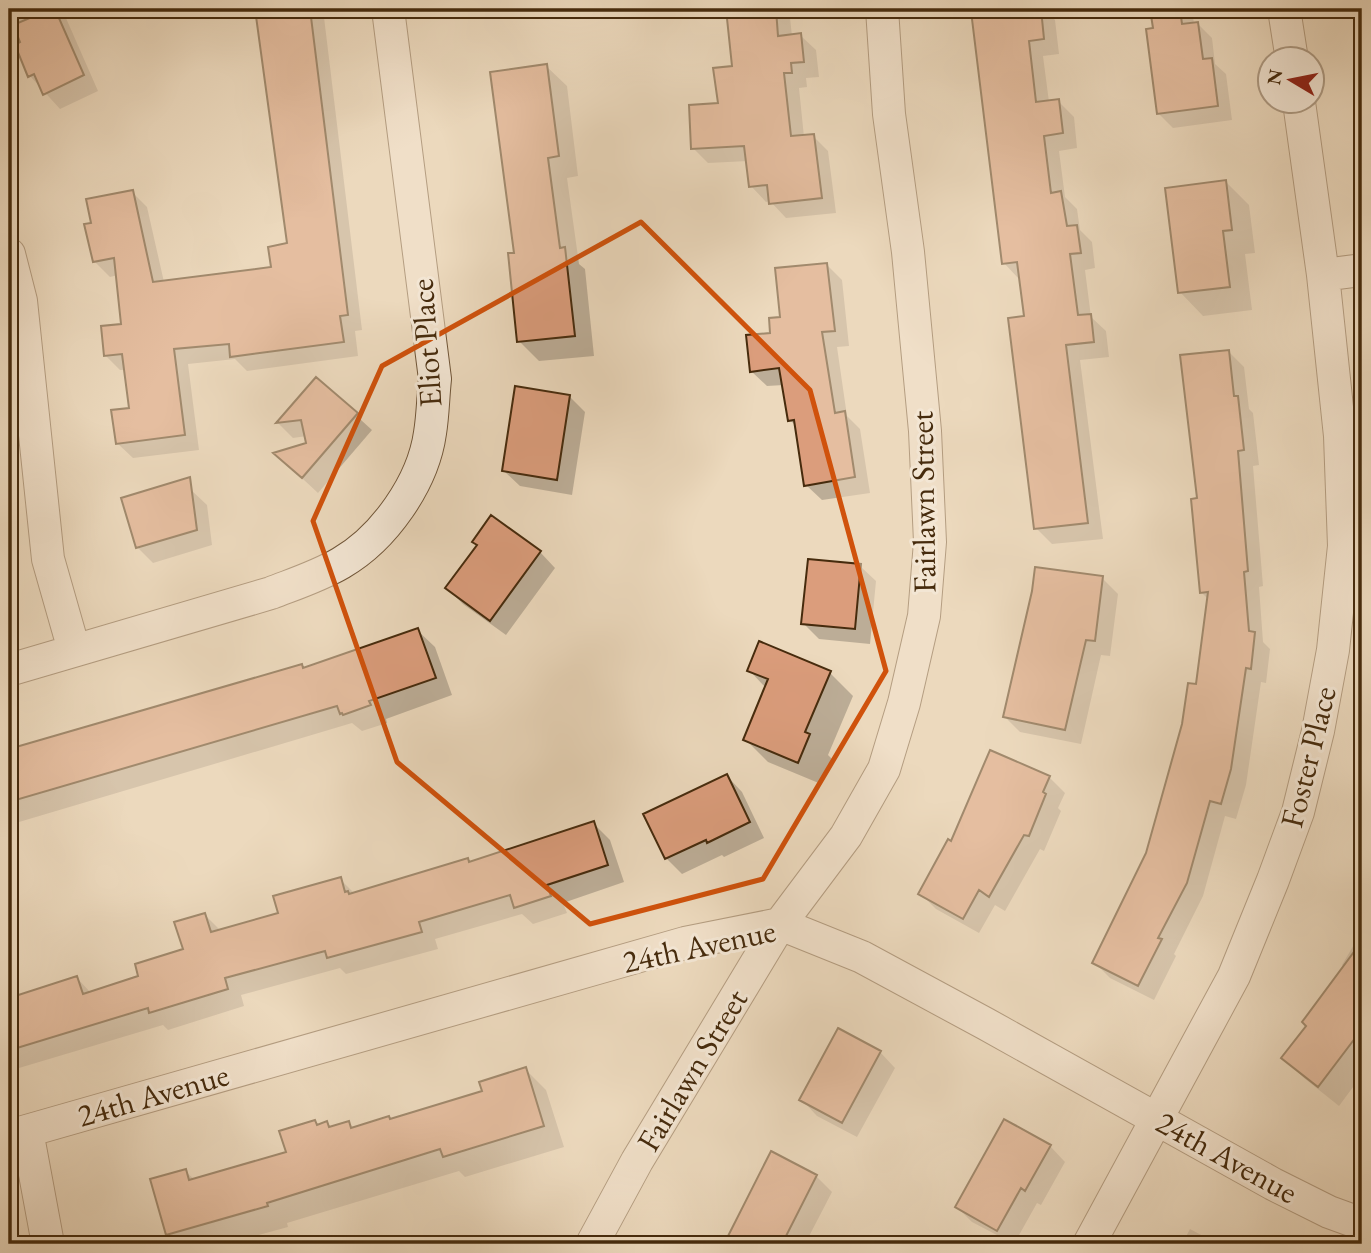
<svg xmlns="http://www.w3.org/2000/svg" width="1371" height="1253" viewBox="0 0 1371 1253" font-family="'EB Garamond',serif">
	<style>
		.shadow { fill: #0003 }
		.building { fill: #db9d7c; stroke: #462b0d; stroke-width: 2 }
		.lines { fill: none; stroke-linecap: round; stroke-linejoin: round }
		.minor-casing { stroke: #705639; stroke-width: 34 }
		.minor { stroke: #f3e6d4; stroke-width: 32 }
		.marked { fill: none; stroke: #d0520c; stroke-width: 5; stroke-linejoin: round }
		.labels { text-anchor: middle; dominant-baseline: central; stroke-width: 6; stroke-linejoin: round; paint-order: stroke }
		.street-label { font-size: 32px; fill: #462b0d; stroke: #f3e6d4 }
	</style>
	<rect width="100%" height="100%" fill="#ecd9bd"/>
	<filter id="stains"><feTurbulence type="fractalNoise" baseFrequency=".00286" numOctaves="4"/><feColorMatrix values="0 0 0 0 .2 0 0 0 0 .09 0 0 0 0 .02 0 0 0 .5 -.17"/></filter>
	<radialGradient id="worn" r=".72"><stop offset=".6" stop-color="#630" stop-opacity="0"/><stop offset="1" stop-color="#630" stop-opacity=".3"/></radialGradient>
	<path class="shadow" d="M9 9H62L98 91 60 109 30 76 22 43Z
		M257 9H323L362 330 355 331 358 356 247 371 235 359 188 364 199 450 133 458 117 443 131 409 125 370H120L105 355 123 325 118 275 110 277 95 262 93 224 132 192 147 207 164 282 273 268 289 245Z
		M728 9H789L792 36 800 35 816 50 819 77 806 78 807 87 799 88 804 137 813 136 828 151 836 213 786 218 770 201 766 202 751 186 748 161 708 163 693 148 719 104 734 68Z
		M1002 9H1044L1055 20 1059 54 1043 56 1049 102 1058 101 1074 117 1077 148 1059 151 1065 197 1077 209 1080 230 1092 242 1095 268 1085 270 1091 317 1106 331 1109 357 1080 360 1103 539 1052 544 1036 528 1026 318 1019 279 1004 263 973 12Z
		M1152 9H1192L1194 24H1198L1212 38 1215 64 1226 74 1232 120 1173 128 1159 114Z
		M546 66 567 86 578 176 567 178 579 264 585 269 594 356 539 361 519 341 516 254Z
		M1226 182 1249 205 1255 253 1245 254 1252 310 1203 316 1180 292Z
		M826 264 842 280 849 346 837 347 847 416 860 429 870 493 822 500 806 485 797 427 790 420 784 385 767 386 751 371 782 319Z
		M1229 352 1244 367 1249 409 1253 413 1259 465 1253 466 1263 586 1259 587 1263 642 1270 649 1266 683 1261 682 1246 785 1236 819 1225 816 1203 896 1174 954 1176 956 1154 1000 1110 978 1094 962 1148 854 1198 686 1209 600 1201 592 1199 500Z
		M316 379 372 430 318 493 276 454 308 445 307 436 293 438 278 423Z
		M569 396 585 412 572 495 520 486 504 471Z
		M190 489 207 505 212 545 153 563 137 547Z
		M478 545 540 552 555 568 506 635 463 604 447 588Z
		M860 566 876 581 870 644 819 639 803 623Z
		M1102 578 1118 594 1110 656 1101 655 1081 744 1020 732 1004 716Z
		M417 630 435 647 452 695 386 719 387 723 362 731 352 723 9 825V752L301 666 304 669Z
		M749 670 830 673 853 696 828 755 832 759 821 784 768 762 745 739 766 688Z
		M727 776 742 792 764 838 724 857 722 855 682 874 666 858Z
		M1049 777 1065 793 1058 808 1061 811 1044 851 1040 849 1005 911 995 905 979 933 936 909 921 894 952 843Z
		M593 823 610 840 624 882 563 903 567 913 533 924 522 914 435 939 438 949 346 974 340 968 241 995 244 1006 168 1030 163 1025 9 1071V999L77 978 91 993 140 977 185 951 205 915 221 931 280 914 340 879 355 894 468 860 470 863Z
		M1362 931V1075L1339 1106 1304 1078 1284 1058 1308 1026 1345 968 1342 965Z
		M880 1052 895 1068 857 1137 817 1116 802 1100Z
		M525 1069 546 1090 564 1147 465 1177 459 1171 287 1223 288 1227 225 1244H178L167 1234 185 1171 195 1180 288 1153 315 1122 319 1126 327 1123 331 1128 348 1122 355 1129 391 1121 484 1092Z
		M1050 1146 1065 1162 1041 1205 1037 1203 1014 1244 972 1222 957 1207Z
		M771 1154 816 1176 832 1192 805 1244H724Z
		M1190 1229 1218 1244H1182Z
		M432 1238 445 1244H429Z"/>
	<path class="building" d="M51 9H55L84 75 43 95 34 74 28 77 15 45 20 42 13 25Z
		M255 9H310L348 315 340 316 344 342 230 357 229 344 174 349 185 435 116 444 111 410 129 408 122 354 104 356 101 326 121 324 114 258 93 262 84 224 91 223 86 199 133 190 153 282 271 267 268 247 287 243Z
		M726 9H776L778 36 801 33 804 62 791 63 792 73H784L791 136 814 134 822 198 769 204 767 185 749 187 744 146 691 149 689 105 718 103 713 68 732 66Z
		M988 9H1041L1044 39 1029 41 1036 102 1059 99 1063 133 1044 136 1051 193 1061 191 1067 226 1077 225 1081 253 1070 254 1078 315 1091 314 1094 342 1066 345 1088 523 1034 529 1008 318 1024 316 1017 262 1002 264 971 11Z
		M1150 9H1180L1182 24 1198 22 1203 59 1212 58 1218 106 1157 114 1146 29 1153 28Z
		M547 64 559 156 548 158 560 248 565 247 575 336 517 342 508 253H514L490 72Z
		M1226 180 1232 230 1223 231 1230 287 1178 293 1165 188Z
		M827 263 835 331 822 332 835 413 845 411 855 477 804 486 794 420 788 421 779 368 750 372 746 335 770 333 769 318 780 317 775 268Z
		M1229 350 1234 396H1238L1244 450 1238 451 1248 571 1244 572 1249 631 1255 632 1251 669 1246 668 1231 769 1221 804 1210 801 1187 883 1158 938 1162 939 1138 986 1092 963 1146 853 1182 724 1188 683 1196 684 1208 592 1200 593 1191 499 1197 498 1180 355Z
		M316 377 358 413 302 478 273 453 306 443 301 420 276 423Z
		M515 386 570 395 557 480 502 471Z
		M190 477 197 530 136 548 121 498Z
		M491 515 541 551 490 621 445 588 477 545 472 542Z
		M808 559 861 564 855 629 801 624Z
		M1035 567 1103 576 1095 641 1086 640 1065 730 1003 717 1032 591Z
		M418 628 436 678 369 701 371 705 343 715 342 713 340 714 337 706 9 802V749L302 664 303 668Z
		M759 641 831 671 805 732 810 734 798 763 743 740 768 679 747 671Z
		M990 750 1050 776 1043 792 1046 794 1029 836 1024 835 989 897 979 890 963 919 918 894 948 839 951 841Z
		M727 774 750 822 707 843 706 840 665 859 643 814Z
		M594 821 608 865 547 885 551 896 514 908 510 895 419 922 422 932 327 958 325 951 225 978 228 989 149 1013 148 1008 17 1048 9 1019V998L77 976 83 994 138 976 135 964 183 949 174 922 205 913 211 932 278 913 273 896 341 877 345 892 348 891 349 894 468 858 469 862Z
		M1362 941V1029L1318 1087 1281 1058 1306 1026 1302 1022Z
		M838 1028 881 1051 842 1123 799 1100Z
		M526 1067 544 1126 443 1157 440 1149 267 1203 268 1206 166 1235 150 1179 186 1169 189 1180 286 1152 279 1131 315 1120 317 1125 327 1121 329 1127 349 1121 351 1128 389 1116 390 1119 482 1091 479 1082Z
		M1004 1119 1051 1145 1025 1191 1021 1188 997 1231 955 1207Z
		M771 1151 817 1175 782 1244H724Z"/>
	<g class="lines">
		<defs>
			<path id="minor" d="M1284 9 1292 60
				M9 254 21 301 48 559 74 650
				M1323 275 1362 270
				M9 670 271 593C294 584 319 576 341 563 384 538 423 483 430 433 433 415 433 397 435 379L388 9
				M27 1131 48 1244
				M9 1136 685 943 780 924 862 957 986 1024 1273 1184 1329 1212 1362 1224
				M592 1244 637 1161 780 924 846 836 884 769 904 703 924 616 930 542 925 431 908 252 889 114 882 9
				M1089 1244 1234 976 1273 880 1298 812 1318 731 1333 650 1344 546 1340 436 1323 275 1299 102"/>
		</defs>
		<use href="#minor" class="minor-casing"/>
		<use href="#minor" class="minor"/>
	</g>
	<path d="M0 0H1371V1253H0ZM641 222 810 390 886 671 763 879 590 924 397 762 313 521 382 366Z" fill="#ecd9bd" fill-opacity=".55" fill-rule="evenodd"/>
	<path class="marked" d="M641 222 810 390 886 671 763 879 590 924 397 762 313 521 382 366Z"/>
	<g class="labels">
		<g class="street-label">
			<text transform="translate(426 343) rotate(-94)">Eliot Place</text>
			<text transform="translate(923 502) rotate(-91)">Fairlawn Street</text>
			<text transform="translate(1308 757) rotate(-76)">Foster Place</text>
			<text transform="translate(699 946) rotate(-12)">24th Avenue</text>
			<text transform="translate(692 1070) rotate(-59)">Fairlawn Street</text>
			<text transform="translate(153 1095) rotate(-16)">24th Avenue</text>
			<text transform="translate(1227 1157) rotate(29)">24th Avenue</text>
		</g>
	</g>
	<rect width="1371" height="1253" fill="none" stroke="#ecd9bd" stroke-width="35"/>
	<rect x="10" y="10" width="1350" height="1232" fill="none" stroke="#462b0d" stroke-width="3.5"/>
	<rect x="18" y="18" width="1336" height="1218" fill="none" stroke="#462b0d" stroke-width="2"/>
	<g transform="translate(1291 80) rotate(280)"><circle r="33" fill="#f3e6d4" stroke="#ae9b84" stroke-width="2"/>
	<path d="M0-5L12 26L0 18L-12 26Z" fill="#8f2418"/>
	<text y="-10" font-size="19" font-weight="bold" text-anchor="middle" fill="#462b0d">N</text>
	</g>
	<rect width="100%" height="100%" filter="url(#stains)"/>
	<rect width="100%" height="100%" fill="url(#worn)"/>
</svg>
